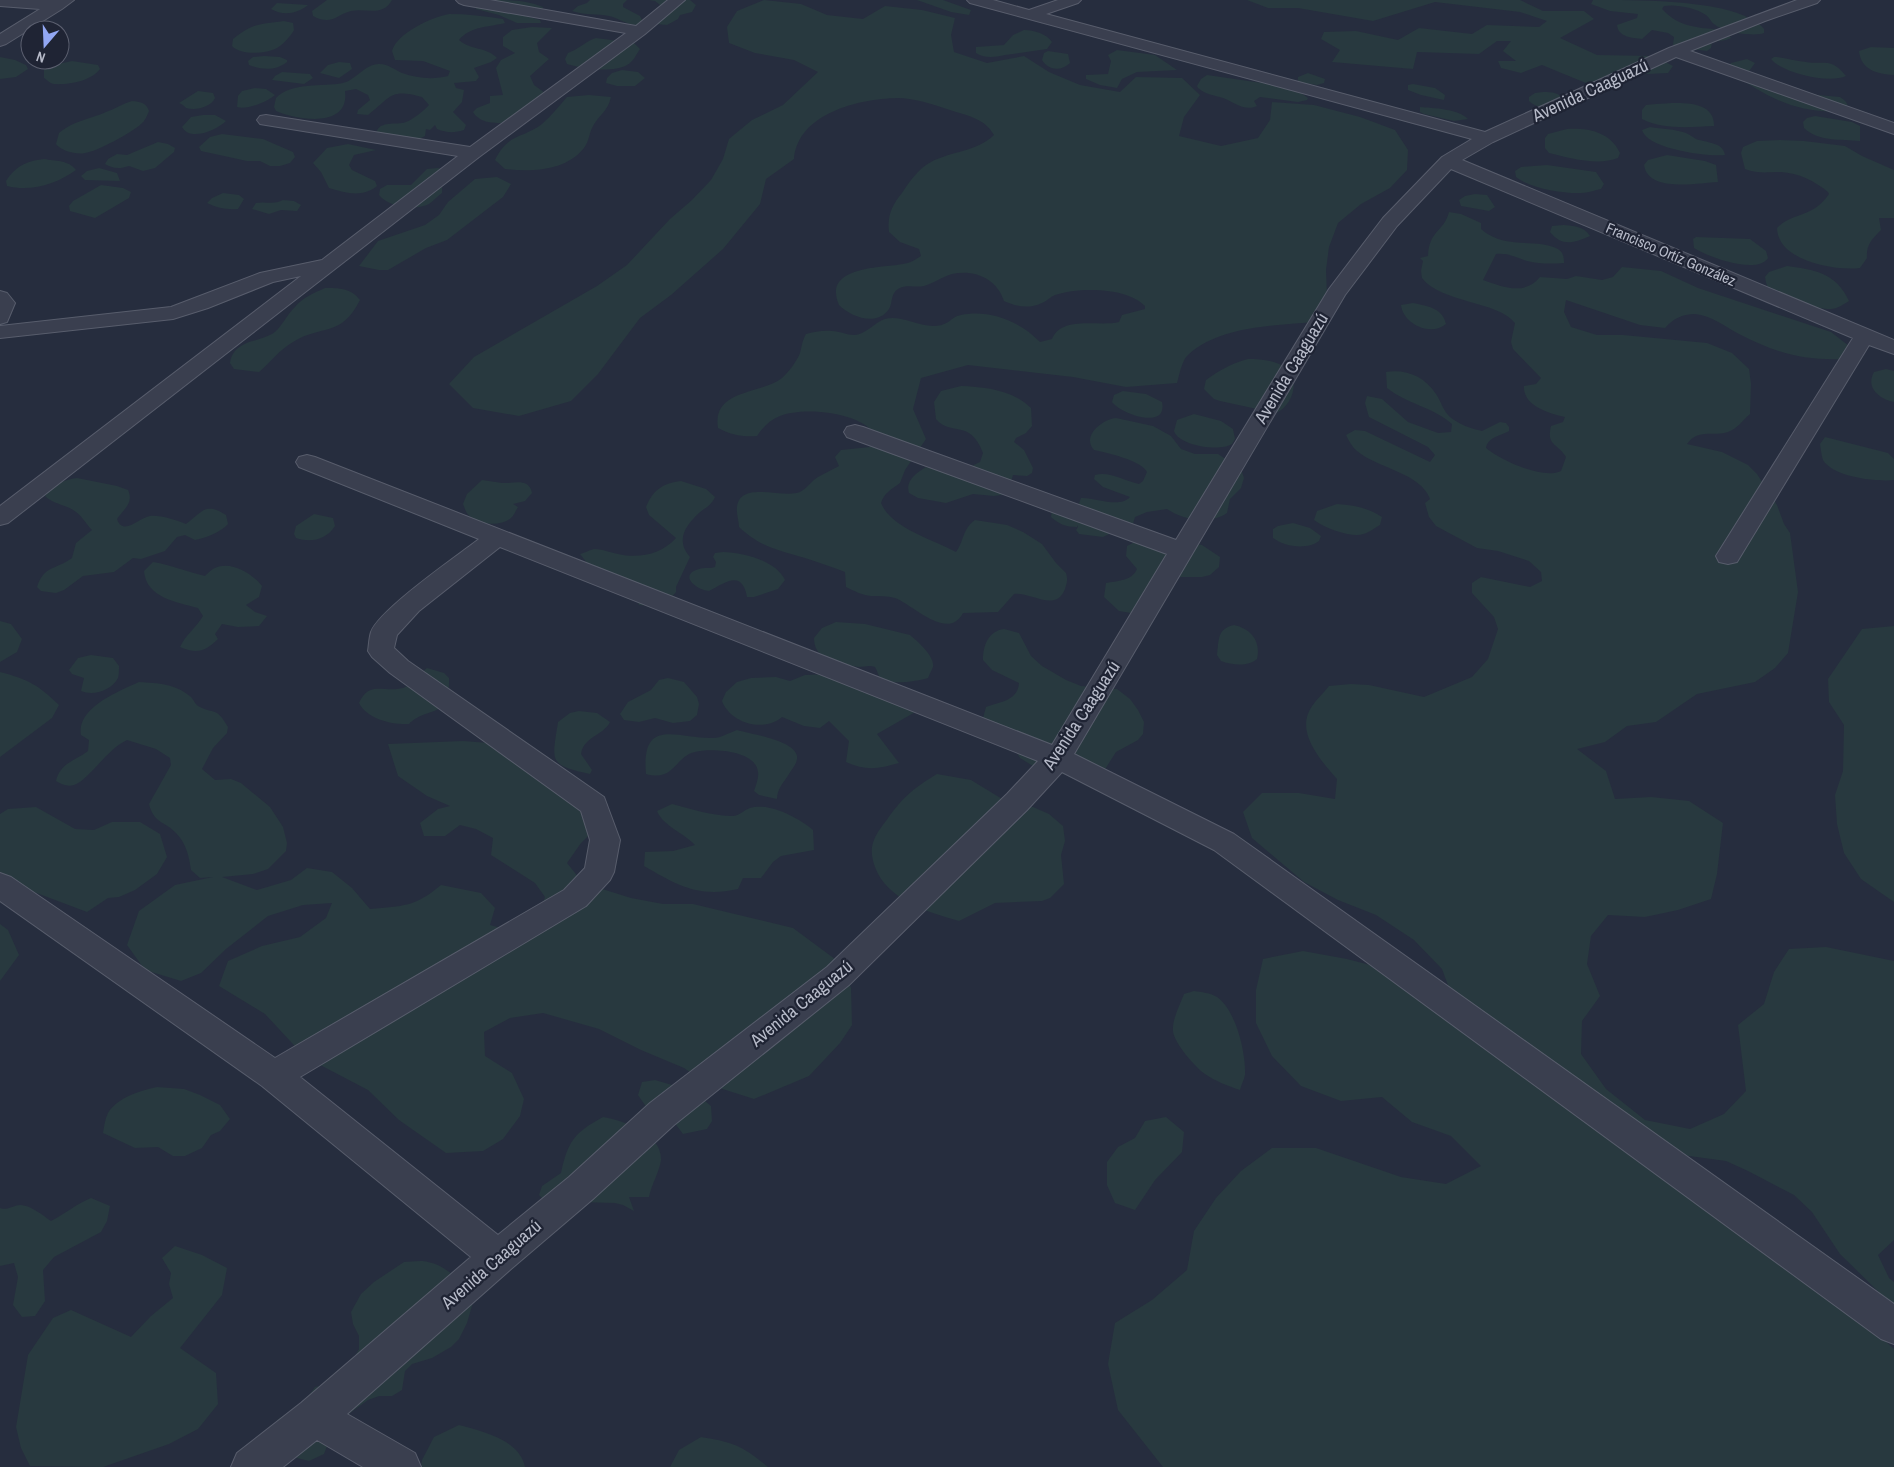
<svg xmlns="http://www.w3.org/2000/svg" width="1894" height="1467" viewBox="0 0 1894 1467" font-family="'Archivo Narrow',sans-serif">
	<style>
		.green { fill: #28393f }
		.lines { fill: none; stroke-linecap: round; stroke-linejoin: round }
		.minor-casing { stroke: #585d6c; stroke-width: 2 }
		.minor { fill: #3a3f4f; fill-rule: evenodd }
		.labels { text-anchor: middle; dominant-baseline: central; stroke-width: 4.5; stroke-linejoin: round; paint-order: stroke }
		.far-street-label { font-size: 15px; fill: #b7bbc9; stroke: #1f2434 }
		.street-label { font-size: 18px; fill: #b7bbc9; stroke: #1f2434 }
	</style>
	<rect width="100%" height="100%" fill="#262d3e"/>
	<path class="green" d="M327 0H392C383 17 366 8 351 11 336 15 332 26 313 16L312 11Z
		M491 0C509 0 527 0 543 7L542 11 525 16 540 20 541 23H517L499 15 476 9 477 5 486 4Z
		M590 0H627L623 4V7L640 16 644 24C630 28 622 19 609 16 597 13 587 16 572 11L578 6 587 3Z
		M649 0H690L696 5 692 12 680 15 678 19 667 25 656 24 664 8 655 1Z
		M764 0 801 4 827 15 863 19 885 6 922 10 955 18 951 35 954 52 987 63 1024 56 1049 72 1080 85 1120 92 1136 77 1182 78 1200 95 1184 117 1179 136 1221 146 1258 138 1270 120 1272 102 1314 105 1360 117 1395 130 1408 150 1407 170 1390 188 1361 204 1338 223 1329 247 1326 270 1327 297 1313 322C1272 326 1220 326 1188 355 1182 360 1179 376 1177 383L1126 387 1073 377 968 365 921 378 913 409 926 439 905 470 900 483C892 489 884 493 881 503 891 528 932 539 956 552 964 542 962 529 975 520L1007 525 1023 532 1042 544 1056 563 1066 573C1068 579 1067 583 1065 589 1056 613 1031 592 1014 594L998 612 963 613C948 642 912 604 895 598 887 596 879 596 871 596 862 595 854 591 846 587L845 572C832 567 818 562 805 558 778 550 760 547 739 527 739 521 736 513 737 507 740 480 783 499 800 492 808 488 811 481 818 477 825 473 832 470 839 466L835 457 841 450 870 447 878 441C870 412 804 406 780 416 770 420 763 427 757 436 742 437 731 435 718 428 712 389 760 395 782 378 788 373 797 361 800 353 802 346 802 341 806 334 814 332 823 330 832 331 839 331 847 335 854 335 865 335 875 322 885 319 900 315 918 326 933 326 950 326 950 317 961 315 989 309 1020 321 1040 342L1052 339C1062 315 1100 327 1119 322L1122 315 1145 309V306C1127 287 1079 287 1055 295 1050 297 1047 301 1042 303 1029 309 1017 307 1004 301 997 279 975 269 952 274 942 277 934 283 924 286 915 288 907 284 898 289 890 294 893 303 889 309 877 327 851 317 839 305 822 266 881 268 903 264 910 263 915 260 921 256L919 249 900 242 889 232C887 216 892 205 902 193 910 181 918 169 931 162 951 151 977 152 994 135 985 119 969 116 953 111 935 105 915 98 897 98 859 99 798 113 794 159L766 179 760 204 723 249 671 295 640 318 598 374 571 401 519 416 473 408 449 384 474 357 597 286 627 265 670 219 692 200 711 180 723 159 729 139 752 120 783 105 818 72 794 60 755 53 729 43 727 27 737 11Z
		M917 0H943L971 10 969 15 951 12Z
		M1247 0H1520L1543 11H1584L1594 19 1560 38 1597 55 1654 56 1673 66 1668 73 1627 75 1598 88 1542 65 1521 73 1501 68 1498 61H1516L1503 51 1511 41H1497L1479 54 1417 52 1413 69 1332 62 1340 50 1321 39 1324 32 1356 31 1398 40 1419 28 1472 34 1487 25 1539 27 1547 21 1520 12 1435 2 1373 21 1298 8H1268Z
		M1593 0C1637 0 1709 0 1745 16 1752 21 1759 22 1764 29V33C1753 37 1723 32 1714 24 1711 22 1710 18 1706 15 1696 8 1676 4 1664 6L1662 9C1680 28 1697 27 1721 30L1726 31 1731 38 1726 40 1712 42 1711 48 1707 51 1677 47 1673 45 1674 37 1668 33 1652 30 1642 39C1632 38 1618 37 1617 25L1637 18 1638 14 1610 11 1591 4Z
		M277 3 308 5C297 14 283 16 271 9Z
		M449 14C467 14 485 16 503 19L505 23C490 27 470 26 459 40 470 50 487 47 497 58L491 62 474 68 479 77 476 81 454 83 456 88 464 90 462 102 453 112 466 125 464 130C454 133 447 133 437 129L435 125 430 130 426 129 425 136 417 140 376 134C379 119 396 126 406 122 412 120 425 110 429 105L422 97C390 88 391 97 368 115L357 114 358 110 370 100 368 95 356 89 345 91C350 129 297 120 276 111L274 107 276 98C291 82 322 87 343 83 356 80 366 63 380 64 388 64 395 70 402 73 417 78 432 80 448 76L450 71 423 61 395 60 392 51C397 33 432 17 449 14Z
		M284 21 293 23 294 30C291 36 281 47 275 49 264 54 240 55 232 46L233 39C254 22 259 25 284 21Z
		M532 27 552 28 537 43 539 52 549 59 530 76 534 85 545 93 504 123C492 123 480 123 473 112L477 108 490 103V96L503 95 496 68 501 60 515 53 503 46V37L512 30Z
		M1024 30C1034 30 1047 34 1052 42L1047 49 1005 55C995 57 986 59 976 53V47L1004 45 1013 35Z
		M596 38 634 43 640 49C636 55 633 62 627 65 613 73 582 69 567 64L565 59 568 53C579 49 586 41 596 38Z
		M1871 47 1894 48V75C1877 74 1861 70 1859 51Z
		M1117 50 1155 55 1177 70 1137 72 1122 79 1117 88 1100 85 1086 79V75L1108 74 1111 61 1108 55Z
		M1048 51 1068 54 1070 63C1061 72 1048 70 1042 60L1044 53Z
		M264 56 280 57 287 60V62C276 71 261 70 249 65L248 61 253 57Z
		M0 57 15 60 26 65 28 69 16 77 0 79Z
		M1774 57C1784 57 1795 61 1806 62 1824 65 1831 57 1846 76 1829 84 1782 73 1771 59Z
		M1747 59 1755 63 1747 74 1785 92 1840 97C1846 101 1849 104 1847 111 1798 115 1768 98 1729 71L1728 67 1731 63Z
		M72 61 98 65 100 69C91 81 69 85 54 84 51 84 47 80 44 78V70L49 66Z
		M339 62 350 63 352 69 339 78 320 73 328 65Z
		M622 70 638 72 645 78 635 86H617L606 83 607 78 612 73Z
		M282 72 310 74 313 78 304 84 272 80 275 76Z
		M1308 73 1325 79 1324 83 1317 85 1298 82V77Z
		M1207 75 1269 84 1301 93 1308 98 1307 100 1298 102 1260 97 1254 101 1257 106C1244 112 1234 102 1223 98 1214 95 1206 95 1198 88L1197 86 1201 79Z
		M1413 84 1435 88 1445 95 1444 100 1421 95 1408 90V85Z
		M255 88 266 89 275 95C267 102 247 110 237 107L238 96 242 91Z
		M198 91 213 93 215 98C211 107 196 111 186 108 185 107 184 105 179 103Z
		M1543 92C1552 92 1560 92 1564 101 1551 105 1541 112 1529 101V97L1535 93Z
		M589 95 611 97C608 111 599 115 593 126 589 133 589 142 584 148 566 171 532 172 505 169L495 160C508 133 522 139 542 124 551 116 559 106 567 97Z
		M132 101C140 102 146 102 149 111 147 116 145 121 141 124 133 132 96 152 85 153 77 155 61 151 56 144L59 133C75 120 88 120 106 112 115 109 122 104 132 101Z
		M1656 104C1674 103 1715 98 1714 126 1691 127 1663 130 1642 119V110L1646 105Z
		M1420 107C1433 108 1459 109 1468 119L1454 121 1424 114 1420 112Z
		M203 115H215L226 121C217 130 190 142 182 127L191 117Z
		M1815 116 1852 122 1860 126V141C1840 139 1819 142 1804 128L1803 122 1807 118Z
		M1650 127C1662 129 1675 129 1686 133 1690 135 1693 137 1696 139 1707 143 1723 142 1725 155 1708 157 1647 149 1642 130Z
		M1567 129C1589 128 1610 132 1620 153L1618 158C1598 166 1569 158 1549 153L1545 148V138L1548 134Z
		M222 134 263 139 293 152 295 157 290 163 280 166H270L260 161H247L201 151 199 147 210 137Z
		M1780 140 1804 141 1845 146 1862 156 1894 170V218H1879L1881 230C1872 239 1866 245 1867 258L1860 268C1834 271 1778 261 1777 228 1794 211 1812 219 1829 194L1828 192C1815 181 1798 173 1781 172 1767 172 1758 174 1745 169L1741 153 1743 147 1757 141Z
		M158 142 168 144 175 148 174 152 155 168 143 171 129 166C120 169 113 169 105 164L108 159 117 154 127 155Z
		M348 144 376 150 354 155 349 165 352 170 375 181 377 186C362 198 346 193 329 188L321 172 313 163 327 148Z
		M1667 155 1705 161 1716 165 1718 182C1698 183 1648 193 1644 165L1648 160Z
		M44 159C55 161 69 160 76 170 57 184 31 192 7 186L6 181C16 166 26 161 44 159Z
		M1547 165 1596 172 1604 184 1601 189C1595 190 1588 193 1581 193 1564 194 1529 188 1516 177L1515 171 1521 167Z
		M99 168 117 173 120 181 85 180 81 176 87 171Z
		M438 168 448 170 442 182V193C438 196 433 201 429 204 416 211 388 207 379 195L380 189 387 185H411L427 169Z
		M497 177 511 184 503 197 447 240 426 248 388 270H379L359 266 378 241 425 225 439 215 448 202 475 179Z
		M101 185 123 188 131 192 129 198 95 218 70 211 69 206 73 201Z
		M223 193 239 195 244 199 238 209C227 210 217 208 207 203L212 198Z
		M1475 194 1487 195 1495 207 1489 211 1461 206 1459 200 1465 196Z
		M283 200 294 201 301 205 297 211 281 210 269 214 252 209 256 203C265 201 274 205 283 200Z
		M1449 212 1461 214 1481 223V229C1506 251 1536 237 1558 249 1563 252 1564 257 1564 263 1552 264 1539 264 1527 261 1516 257 1508 253 1496 254L1483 280C1503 287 1524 296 1540 277L1567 279 1576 276 1602 280 1613 277 1622 267 1661 271 1698 288 1831 332 1849 346 1845 359C1805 361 1776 353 1741 335 1727 328 1711 315 1695 314 1682 314 1673 319 1665 328L1640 325 1566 300 1564 312 1571 327 1597 335H1623L1707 343 1732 353 1749 369 1751 384 1750 414C1743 420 1737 429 1728 432 1713 437 1698 428 1687 444L1722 452 1748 465 1757 474 1777 505 1784 524 1790 533 1798 592 1788 653 1775 668 1755 682 1697 694 1656 722 1627 726 1605 742 1577 749 1606 771 1615 799 1651 797 1689 801 1723 823 1717 874 1711 899 1678 910 1645 917 1608 915 1591 936 1587 964 1600 996 1582 1021 1581 1054 1606 1089 1645 1120 1690 1129 1724 1114 1746 1091 1738 1025 1764 1004 1774 972 1789 949 1826 947 1894 961V1240L1878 1255 1889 1278 1894 1282V1307L1840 1254 1812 1212 1794 1195 1748 1171 1726 1161 1682 1155 1894 1349V1467H1163L1118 1410 1108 1364 1115 1323 1152 1300 1187 1270 1194 1231 1216 1198 1241 1171 1272 1148H1316L1401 1177 1446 1184 1481 1166 1451 1136 1412 1122 1382 1097 1341 1101 1301 1086 1272 1056 1256 1023V990L1263 959 1303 951 1347 959 1389 970 1458 1012 1442 969 1414 940 1376 915 1338 900 1304 882 1252 838 1243 812 1262 793H1299L1335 799 1337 779C1323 763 1299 737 1308 714 1312 703 1322 695 1329 686L1351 684 1369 685 1424 697 1472 677 1488 659 1498 629 1494 617 1472 593V583L1481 577 1530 587 1542 581 1541 572 1529 561 1498 551 1477 548 1436 526 1429 517 1425 503 1430 499C1421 473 1377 468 1357 451 1352 447 1349 441 1346 435L1355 430 1365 431 1430 462 1435 455 1428 447 1369 417 1365 403 1367 396 1382 399 1408 422 1438 433 1451 432 1452 424C1433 407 1407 404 1387 388L1386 372C1406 369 1424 376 1436 394 1441 401 1443 411 1450 417 1458 424 1472 429 1482 431L1500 422 1506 423 1509 427V431C1500 436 1488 437 1486 448 1500 460 1543 480 1561 471L1566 457C1558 443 1546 446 1551 426L1563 422 1565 417C1548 413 1523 406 1524 386L1536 384 1541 378 1513 349 1511 342 1515 323C1498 301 1441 303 1422 278L1421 271 1423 261 1420 258 1428 256C1429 230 1444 232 1449 212Z
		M1563 225C1574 226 1584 226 1590 236 1574 243 1562 247 1550 232L1552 226Z
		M1696 237 1750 239 1766 251 1768 258C1757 275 1708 257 1694 248L1693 239Z
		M1787 266C1816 270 1836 273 1849 301 1844 304 1837 309 1831 309 1819 310 1777 297 1769 288 1766 285 1766 282 1765 277L1769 272Z
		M325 288C339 288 351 288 360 300 341 338 322 324 293 342 279 350 271 362 259 372L234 369 230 363C234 340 256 343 272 334 281 329 287 314 295 307 302 298 314 293 325 288Z
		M1413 303C1427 306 1443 308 1446 324 1431 337 1403 324 1401 305Z
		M1248 359C1260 359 1276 360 1286 368 1301 381 1292 406 1276 413L1220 401 1214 399 1204 389 1206 380C1218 371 1232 363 1248 359Z
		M1886 369 1894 371V402C1880 399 1865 388 1874 372Z
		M961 386C985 387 1013 390 1031 408L1032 426 1026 433 1016 438 1014 442 1024 450 1033 468 1032 473 1027 476 1013 475 1007 494 994 496 973 494 946 503 918 498 909 493C905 481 916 473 926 467L961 471 980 462 983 453C970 418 951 437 936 419L934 402 941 391Z
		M1123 391 1146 394 1162 402C1168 430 1122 415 1112 402L1114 395Z
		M1194 414 1221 421 1233 429 1235 439 1232 444C1220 452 1179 446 1174 431L1177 420Z
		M1116 418 1153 426 1171 436 1181 449 1195 454H1218L1241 469 1244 478 1241 488 1230 499 1227 513C1210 525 1183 520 1167 509L1147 512 1135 517 1132 527 1111 529 1109 534 1103 537 1079 534 1076 530 1078 527 1077 525V527C1066 527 1059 524 1051 517L1052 508 1078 506 1081 498C1095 497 1119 509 1130 497L1103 487 1094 479 1095 475C1110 471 1124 481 1139 484L1143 481 1147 472C1141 460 1107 453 1094 450 1081 436 1103 419 1116 418Z
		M1825 437 1888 453 1894 459V480C1876 482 1833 477 1823 460 1821 455 1821 449 1820 444Z
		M77 478 117 486 128 490C134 503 124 509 117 519 123 537 140 517 150 516 161 515 175 520 186 524 201 513 205 501 226 515L228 524C221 532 206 538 195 540L185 535 177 537 165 551 141 559 133 558 114 572 83 576 64 590 56 593 48 592 41 591 37 587C44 565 56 570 72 558L76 543 92 530C87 525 82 516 76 512 66 504 54 505 45 496 51 484 64 480 77 478Z
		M482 480C489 481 495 482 502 483 513 484 529 477 532 493L525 501 513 504 518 507C516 510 514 515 512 517 503 527 480 525 471 517 466 514 465 509 463 504L467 494Z
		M681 481 706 489 715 497C711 506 706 507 699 513 684 527 676 541 690 557L676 587V592C664 607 657 607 639 605L631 585 587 563 580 554C585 553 591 549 595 549 602 549 612 553 618 554 639 559 662 554 676 538L649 515 646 507C653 490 663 483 681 481Z
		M1337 504C1353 505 1369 508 1382 517L1380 525C1373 529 1366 535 1357 535 1344 535 1325 528 1314 520L1317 511Z
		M314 514 333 518 335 526C326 540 311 543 296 538L294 534 296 526Z
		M1293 523 1310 528 1321 536 1319 541C1307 550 1285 547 1273 538V529L1278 526Z
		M1144 537H1153L1202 545 1220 557 1219 567 1210 575 1202 577H1170L1155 617 1119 611 1104 597 1106 583C1117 581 1132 581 1137 569L1126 556 1127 546Z
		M723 552C743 553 776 560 785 580L778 589 754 597H747C742 569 725 583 709 591 696 590 678 575 699 569 704 567 710 569 715 567L716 562 713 557 715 553Z
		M153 562C172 565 187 572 205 576 208 573 212 569 215 568 231 560 253 574 262 586L259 597 246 605 255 612 267 616 259 626 238 627 222 624 215 634 218 639C205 652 197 654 180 647 186 634 196 628 203 616L198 608C177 602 146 598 144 571Z
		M0 621 11 624 22 639 17 652 0 662Z
		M836 622 865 624 910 635C917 641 935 656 933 667 932 670 929 675 928 678 918 681 889 686 880 678 878 675 877 670 875 667 868 665 865 667 859 667 849 666 822 659 817 650 815 647 814 642 814 638L822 628Z
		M1234 625C1252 629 1261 642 1257 659 1248 667 1232 665 1221 661L1217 655C1219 639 1217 629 1234 625Z
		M1894 626V902L1861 879 1844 853 1837 824 1835 795 1843 771 1844 725 1829 702 1828 679 1862 629Z
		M1004 629 1019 633 1031 656 1042 666 1066 680 1081 686 1117 689 1130 699 1138 710 1144 722 1143 734 1138 740 1116 752 1102 774 1074 777 1033 766 1020 758 1013 746 983 718 986 707C999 702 1018 701 1019 683L992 670 983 660C983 646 988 631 1004 629Z
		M91 655 113 658 119 666C119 669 119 675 118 678 111 691 93 696 81 691L84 678 72 674 69 670 78 658Z
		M427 668 444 673 449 678C450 721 428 705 409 724 392 725 367 719 359 703 369 680 384 693 403 688 413 685 419 674 427 668Z
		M0 672C27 679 39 685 59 705L52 718 0 757Z
		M832 674 849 681 865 693 877 696 917 711 877 734 899 763C878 769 866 771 846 762L849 741 829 721 820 728 804 726 782 717C764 733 730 723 722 701L726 692 737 682 751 678 776 677 790 681 805 675Z
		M668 678 684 682 697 697 699 704 697 715 690 721 673 723 655 718 639 722 624 720 620 714 628 702 651 690 659 680Z
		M139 682C158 683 176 684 191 697 194 700 195 704 198 706 215 715 216 706 228 727L227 733 213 748 202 769 215 780 231 779 241 783 270 807 283 827 287 843 286 851 268 869 253 874 222 877 257 890 291 880 307 868 332 872 352 888 370 909C403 906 415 907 441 885L481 893 495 908 490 925 519 933 540 911 545 897 535 883 491 855 493 838 476 829 460 825 445 836H424L420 823 438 809 450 806 427 796 398 776 388 744 463 741 489 743 604 821 581 843 567 863 583 883 631 898 663 904H693L793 928 843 965 851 988 852 1025 840 1043 809 1076 754 1099 707 1084 684 1068 641 1050 599 1029 543 1013 510 1018 484 1032 485 1056 512 1073 524 1099 520 1116 503 1139 483 1151 446 1153 399 1120 368 1090 305 1057 265 1014 219 986 228 961 262 946 300 937 326 918 332 903 303 905 268 916 226 949 201 973 181 981 145 970 127 945 139 911 175 885 213 877 200 878 191 870C189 856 186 843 176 833 165 821 154 824 149 804L171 765 170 758 156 749 127 740C107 749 88 781 74 785 67 787 61 784 56 781 60 763 75 761 88 751L89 740 81 735C76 708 119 691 139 682Z
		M579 711 597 713 610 722C603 736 584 736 581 754L592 770 590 774C548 765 552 762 558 722L570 713Z
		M737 730C750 734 794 740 797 756 798 763 792 769 789 774 784 782 777 789 777 799L759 795 754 791C756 785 759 778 758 772 756 750 711 748 695 752 675 756 675 782 646 774 641 717 676 738 711 738 720 739 728 733 737 730Z
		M937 774 971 780 1012 805 1033 807 1049 814 1063 826 1065 841 1061 855 1064 884 1050 898 1042 901 995 903 959 921C928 912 887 900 875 867 872 859 870 849 874 840 877 832 883 825 888 818 904 796 914 788 937 774Z
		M672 804C692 809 712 816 733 816 739 816 744 810 750 808 769 802 799 818 813 830L814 850 781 856 773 862 761 878H743L738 889C698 898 677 885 644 866L645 852 673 851 695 845C684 833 663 826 657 811Z
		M36 807 75 829 94 830 112 822H140L160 834 167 857 157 874 135 890 119 897 108 898 87 912 18 886 0 876V814L8 809Z
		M0 924 8 930 19 955 0 981Z
		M1194 991C1201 992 1211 993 1217 997 1236 1010 1246 1053 1245 1075 1244 1080 1241 1085 1240 1090 1228 1086 1215 1081 1205 1074 1195 1067 1174 1043 1173 1031 1172 1019 1180 1005 1184 994Z
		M655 1080 693 1091 711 1106 712 1121 707 1129 683 1134 674 1122 649 1111 638 1095 642 1082Z
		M157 1087 184 1089 200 1095 220 1105 230 1119 220 1131 211 1135 202 1148 185 1156H173L158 1147 135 1148 103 1133C104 1127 105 1119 108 1113 118 1097 140 1091 157 1087Z
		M603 1117C624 1121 662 1133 661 1160 660 1170 651 1186 649 1197H629L634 1211 623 1205 615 1203 545 1201 539 1195 542 1186 561 1173C568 1141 574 1133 603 1117Z
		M1166 1117 1184 1132 1182 1152 1155 1180 1135 1210 1115 1203 1107 1185V1162L1118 1147 1135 1138 1145 1121Z
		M91 1198 110 1206 107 1221 101 1232 54 1257 43 1270 45 1301 35 1316 22 1317 13 1305 18 1277 14 1263 0 1266V1208C8 1211 13 1205 21 1205 32 1206 42 1215 51 1221 65 1214 76 1204 91 1198Z
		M175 1246 202 1255 227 1268 222 1295 180 1348 216 1373 218 1404 198 1429 169 1444 103 1467 30 1466 21 1448 16 1427 28 1355 53 1318 71 1310 131 1337 151 1316 173 1298 169 1284 171 1273 162 1258Z
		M404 1262C411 1262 421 1260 428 1262 449 1266 462 1284 474 1299L467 1323 459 1339 451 1347 432 1358 412 1364 405 1371 402 1390 392 1396H379L368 1400 350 1413 335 1425 324 1454 309 1461 289 1456 273 1440 277 1420 305 1401 315 1387 333 1383 349 1366 359 1349V1336L353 1324 351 1312 361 1294 374 1282Z
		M459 1425C482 1431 520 1440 525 1467H421L422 1460 434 1437Z
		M701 1437C733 1442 743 1446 768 1467H670L679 1450Z"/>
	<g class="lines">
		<defs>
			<path id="minor" d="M0 0H74L62 9 6 44 0 46V34L40 9 0 6Z
				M456 0H490L636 26 668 0H685L645 34 479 157 8 523 0 525V506L301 276 273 282 208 308 173 319 0 338V326L171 307 260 273 322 260 458 156 266 125 260 124 257 120 260 116 266 115 470 147 626 33 464 5 459 3Z
				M967 0H993L1029 10 1058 0H1081L1078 3 1046 14 1485 132 1669 48 1797 0H1820L1817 3 1765 21 1690 51 1894 123V134L1676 57 1493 142 1462 160 1894 340V354L1869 345 1737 562 1728 564 1719 562 1716 556 1853 338 1451 169 1397 226 1345 295 1074 754 1234 834 1894 1304V1344L1881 1339 1214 850 1062 772 1027 810 849 985 674 1125 593 1199 511 1269 347 1414 415 1453 421 1467H363L317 1440 283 1467H231L237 1453 301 1403 471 1257 262 1086 0 901V873L11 877 275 1058 564 890 585 868 590 840 581 811 390 673 372 657 368 651C369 645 369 638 371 632 380 609 457 556 479 539L299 467 296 462 299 457 307 455 315 457 1052 745 1167 554 847 437 844 432 847 427 855 425 863 427 1176 540 1329 289 1383 218 1442 157 1472 139 970 3ZM500 547 1038 761 1007 794 827 967 650 1103 569 1177 498 1235 300 1077 586 906 610 880 614 872 620 840 604 797 408 661 394 648 397 635 419 611Z
				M0 291 7 293 15 303 7 322 0 324Z"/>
		</defs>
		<use href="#minor" class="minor-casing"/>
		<use href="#minor" class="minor"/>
	</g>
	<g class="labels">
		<g class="far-street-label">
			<text transform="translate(1671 254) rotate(23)">Francisco Ortíz González</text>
		</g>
		<g class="street-label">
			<text transform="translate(1590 90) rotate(-25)">Avenida Caaguazú</text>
			<text transform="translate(1291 368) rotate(-59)">Avenida Caaguazú</text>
			<text transform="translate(1081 715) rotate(-57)">Avenida Caaguazú</text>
			<text transform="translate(801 1003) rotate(-39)">Avenida Caaguazú</text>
			<text transform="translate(491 1264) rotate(-41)">Avenida Caaguazú</text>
		</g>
	</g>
	<g transform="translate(45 45) rotate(199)"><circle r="24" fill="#1f2434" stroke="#5c6070"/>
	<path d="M0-4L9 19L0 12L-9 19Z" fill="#92a7f3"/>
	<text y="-8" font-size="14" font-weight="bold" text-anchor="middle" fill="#b7bbc9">N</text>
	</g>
</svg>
